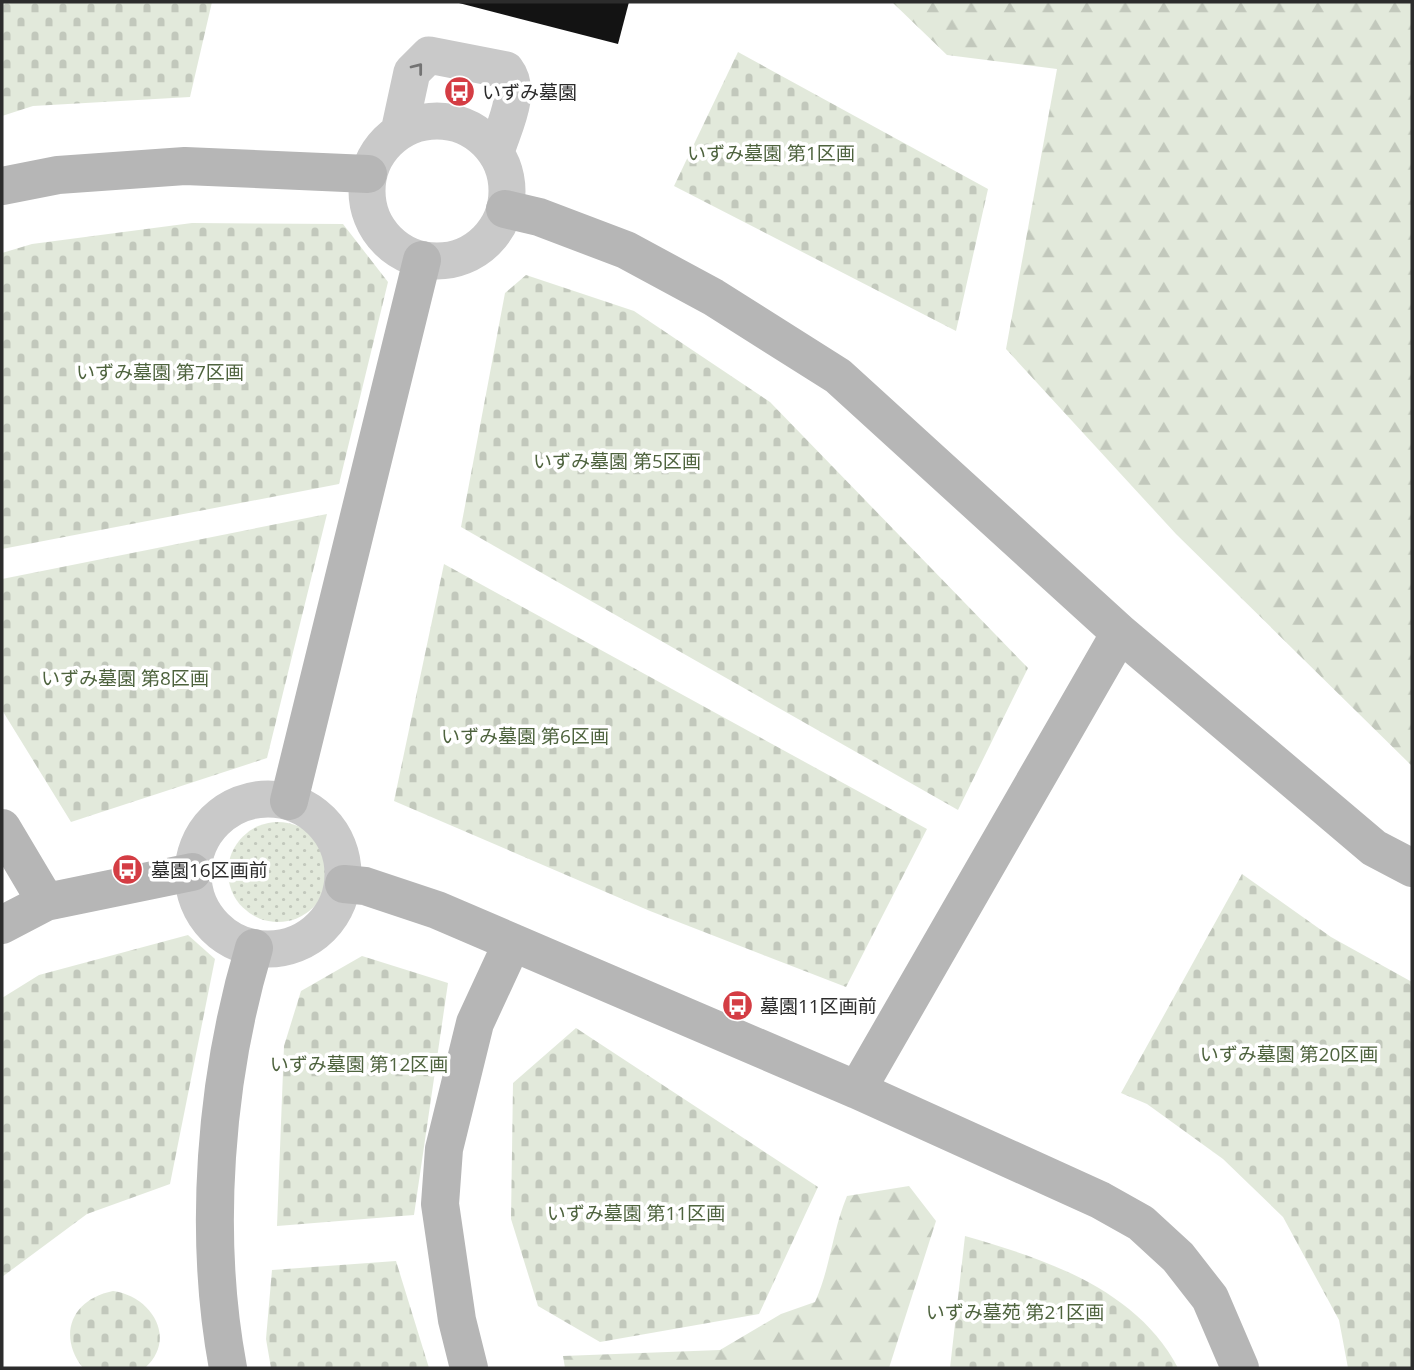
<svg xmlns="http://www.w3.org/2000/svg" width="1414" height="1370" viewBox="0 0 1414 1370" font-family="'Open Sans','Noto Sans JP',sans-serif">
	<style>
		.forest { fill: url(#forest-firs) }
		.cemetery { fill: url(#cemetery-stones) }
		.garden { fill: url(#garden-dots) }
		.building { fill: #131313 }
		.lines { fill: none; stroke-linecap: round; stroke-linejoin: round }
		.street { stroke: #c9c9c9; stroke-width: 37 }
		.secondary { stroke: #b6b6b6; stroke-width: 38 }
		.oneway { stroke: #737373 }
		.labels { text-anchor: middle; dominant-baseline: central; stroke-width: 7; stroke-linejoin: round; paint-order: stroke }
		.poi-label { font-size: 19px; fill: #2c2c2c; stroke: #fff; text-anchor: start }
		.park-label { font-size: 19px; fill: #4e633e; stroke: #fff }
	</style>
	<defs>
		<pattern id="forest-firs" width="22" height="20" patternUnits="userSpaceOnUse" patternTransform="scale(1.75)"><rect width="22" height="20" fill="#e2e9db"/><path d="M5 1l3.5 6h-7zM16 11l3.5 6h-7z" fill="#c2c8bc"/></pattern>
		<pattern id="cemetery-stones" width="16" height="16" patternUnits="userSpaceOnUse" patternTransform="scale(1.75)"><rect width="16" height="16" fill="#e2e9db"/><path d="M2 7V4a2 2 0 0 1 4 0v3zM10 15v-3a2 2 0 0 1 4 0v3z" fill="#c2c8bc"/></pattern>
		<pattern id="garden-dots" width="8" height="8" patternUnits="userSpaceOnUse" patternTransform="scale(1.75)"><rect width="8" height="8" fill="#e2e9db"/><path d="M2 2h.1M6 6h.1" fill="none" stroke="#c2c8bc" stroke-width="1.8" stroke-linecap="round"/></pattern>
	</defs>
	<rect width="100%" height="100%" fill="#fff"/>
	<path class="forest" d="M892 2H1412V766L1176 534 1006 349 1057 69 947 55Z
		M909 1186 936 1221 889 1368H565L563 1356 720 1350 781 1314 815 1302C831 1266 832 1232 847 1196Z"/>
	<path class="cemetery" d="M2 2H212L190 97 33 106 2 116Z
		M738 52 988 189 956 331 674 186Z
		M192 223 343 224 388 282 339 484 2 549V253L32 244Z
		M526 275 634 311 770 402 1028 668 958 810 461 527 505 293Z
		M327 514 267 758 71 822 2 710V579Z
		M444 564 927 829 846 987 650 911 394 801Z
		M1242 874 1331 937 1412 982V1368H1348L1339 1320 1283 1217 1223 1159 1147 1104 1121 1093Z
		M188 935 215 959 170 1184 87 1214 2 1277V998L39 975Z
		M362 956 448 983 414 1215 277 1226 284 1046 301 991Z
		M576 1028 818 1187 759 1314 600 1342 538 1306 511 1219 513 1083Z
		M965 1236C1045 1259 1137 1289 1178 1368H950Z
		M396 1261 429 1368H271L266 1339 272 1270Z
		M113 1291C151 1296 178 1338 145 1368H83C57 1335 72 1299 113 1291Z"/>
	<path class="garden" d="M228 872a50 50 0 1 1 100 0a50 50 0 1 1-100 0Z"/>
	<path class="building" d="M455 2H629L618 44Z"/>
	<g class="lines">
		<path class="street" d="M367 191a70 70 0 1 1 140 0a70 70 0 1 1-140 0Z
			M399 132 412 72 429 55 506 70C523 92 503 128 496 152
			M193 874a75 75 0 1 1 150 0a75 75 0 1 1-150 0Z"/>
		<path class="secondary" d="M2 186 58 175 185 166 368 174
			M1120 633 1374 848 1412 868
			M289 801 422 260
			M2 828 46 902
			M344 884 365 886 437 910 857 1090 1120 633 838 376 713 297 626 250 539 217 505 209
			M2 925 46 902 192 872
			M857 1090 1100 1200 1141 1223 1178 1257 1210 1298 1240 1368
			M228 1368C203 1234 215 1079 254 948
			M469 1368 457 1320 440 1204 444 1149 475 1023 512 943"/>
	</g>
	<defs><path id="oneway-chevron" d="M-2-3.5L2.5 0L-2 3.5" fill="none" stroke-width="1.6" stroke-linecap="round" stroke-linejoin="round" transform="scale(1.75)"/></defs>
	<use class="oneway" href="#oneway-chevron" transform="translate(418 68) rotate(-52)"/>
	<defs>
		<symbol id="bus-disc" viewBox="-11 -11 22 22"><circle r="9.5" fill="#d43d44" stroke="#fff"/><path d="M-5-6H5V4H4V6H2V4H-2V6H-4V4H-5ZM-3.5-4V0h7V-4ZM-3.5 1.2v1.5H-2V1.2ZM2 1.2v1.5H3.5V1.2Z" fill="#fff"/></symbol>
	</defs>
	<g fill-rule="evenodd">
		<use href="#bus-disc" x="442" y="74" width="35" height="35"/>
		<use href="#bus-disc" x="110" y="852" width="35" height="35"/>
		<use href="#bus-disc" x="720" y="988" width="35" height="35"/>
	</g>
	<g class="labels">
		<g class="poi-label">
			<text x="482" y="92">いずみ墓園</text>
			<text x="151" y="870">墓園16区画前</text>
			<text x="760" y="1006">墓園11区画前</text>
		</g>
		<g class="park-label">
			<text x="771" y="153">いずみ墓園 第1区画</text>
			<text x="160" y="372">いずみ墓園 第7区画</text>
			<text x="617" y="461">いずみ墓園 第5区画</text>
			<text x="125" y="678">いずみ墓園 第8区画</text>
			<text x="525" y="736">いずみ墓園 第6区画</text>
			<text x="1289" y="1054">いずみ墓園 第20区画</text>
			<text x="359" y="1064">いずみ墓園 第12区画</text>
			<text x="636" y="1213">いずみ墓園 第11区画</text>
			<text x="1015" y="1312">いずみ墓苑 第21区画</text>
		</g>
	</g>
	<rect width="1414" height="1370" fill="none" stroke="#2c2c2c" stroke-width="7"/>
</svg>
